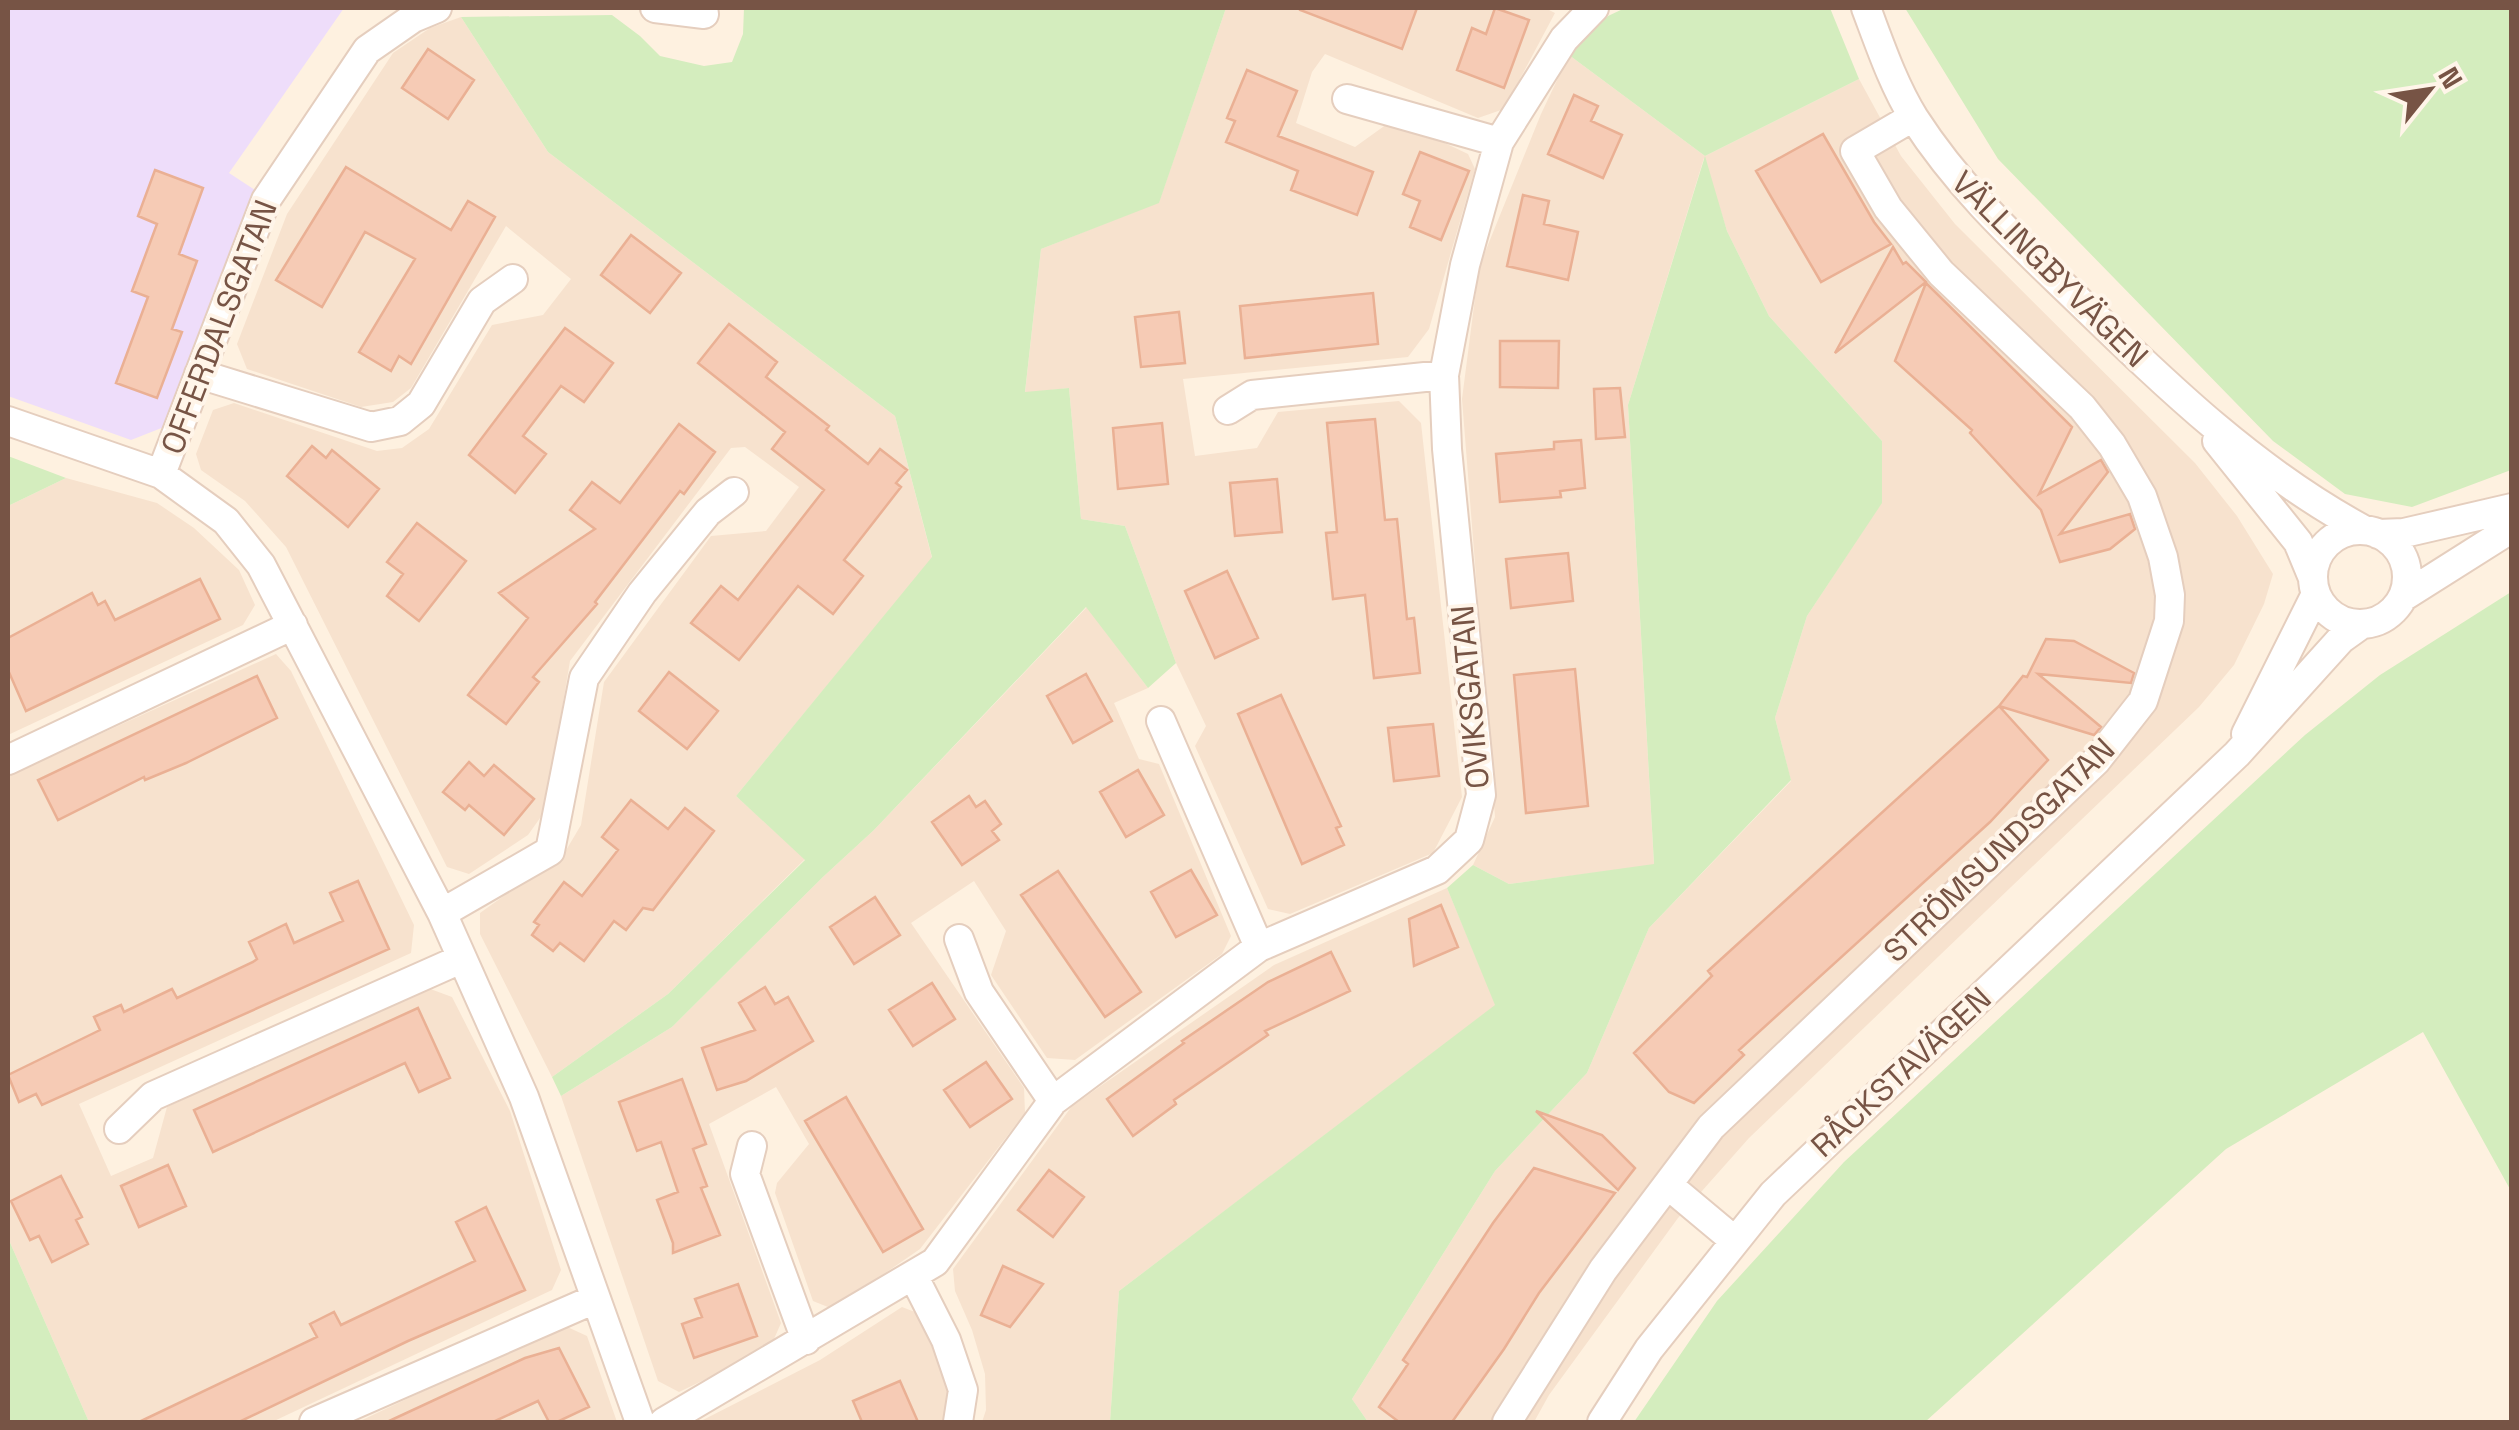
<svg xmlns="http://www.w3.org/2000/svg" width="2519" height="1430" viewBox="0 0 2519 1430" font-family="'Space Grotesk',sans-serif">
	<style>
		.residential { fill: #f7e2ce }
		.education { fill: #eeddfa }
		.green { fill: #d4edbe }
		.building { fill: #f6cbb5; stroke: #eab094; stroke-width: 2.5 }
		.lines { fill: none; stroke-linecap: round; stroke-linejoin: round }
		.minor-casing { stroke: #e5cebe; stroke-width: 32 }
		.minor { stroke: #fff; stroke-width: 28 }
		.labels { text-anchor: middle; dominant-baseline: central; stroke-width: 8; stroke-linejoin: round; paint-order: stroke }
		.street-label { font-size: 32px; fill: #775445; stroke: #fff5e9 }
	</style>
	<rect width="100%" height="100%" fill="#fef1e0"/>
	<path class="residential" d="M1226 8H1545L1555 13 1504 109 1478 118 1325 54 1312 72 1296 123 1355 147 1394 119 1468 154 1475 169 1429 329 1408 357 1183 379 1195 456 1257 448 1278 412 1399 401 1421 423 1462 797 1433 853 1290 914 1268 909 1195 746 1206 726 1176 663 1125 526 1081 519 1069 388 1025 393 1041 249 1159 202Z
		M461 17 548 152 895 416 932 558 736 796 805 859 668 994 552 1077 480 934V913L565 852 581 825 604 682 711 536 766 531 799 487 745 447 731 448 570 661 545 811 528 835 469 874 447 867 286 547 245 501 201 470 196 454 213 410 234 403 377 451 402 448 429 429 492 325 543 315 571 279 506 226 411 388 393 402 361 407 247 369 237 344 287 214 393 53 430 28Z
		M1569 55 1705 156 1859 79 1901 156 1955 224 2195 463 2237 516 2273 574 2264 604 2234 665 2199 707 1749 1138 1678 1218 1549 1395 1534 1422H1368L1352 1399 1495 1171 1587 1073 1649 928 1791 781 1775 718 1807 616 1882 502V441L1769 316 1727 231 1704 158 1628 405 1654 865 1509 884 1473 865 1495 817 1462 399 1479 267 1541 114Z
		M66 478 157 503 194 528 239 570 255 605 243 625 8 735V506Z
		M1087 607 1148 688 1114 703 1139 759 1159 764 1231 936 1222 954 1075 1060 1047 1058 991 975 1006 931 974 881 911 923 1024 1088 1025 1113 920 1249 833 1309 813 1301 775 1193 777 1183 809 1144 776 1087 709 1124 781 1323 770 1348 679 1392 658 1381 561 1096 672 1027 824 876 874 830Z
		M276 654 291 671 414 925 411 953 79 1104 111 1176 153 1158 167 1107 425 987 452 997 510 1111 561 1270 552 1290 272 1422H89L8 1238V776Z
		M1447 888 1496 1005 1119 1291 1110 1422H982L986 1410 985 1374 972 1330 955 1291 953 1269 1072 1106 1274 965Z
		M902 1307 920 1314 932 1331 948 1385 947 1417 943 1422H699L820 1360Z
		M563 1325 587 1336 617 1422H358Z"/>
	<path class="education" d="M8 8H344L229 173 255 190 164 427 131 440 8 396Z"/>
	<path class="green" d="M744 8H1226L1159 203 1041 249 1025 392 1069 388 1081 519 1125 526 1176 663 1148 688 1086 607 874 830 824 876 672 1027 561 1096 552 1077 668 994 805 860 736 796 932 557 895 416 548 152 461 17 612 15 640 36 660 56 704 66 732 62 743 34Z
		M1625 8H1830L1859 79 1705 156 1727 231 1769 316 1882 441V503L1807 616 1775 718 1791 780 1649 928 1587 1073 1495 1171 1352 1399 1368 1422H1110L1119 1291 1495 1005 1447 888 1473 865 1509 884 1654 864 1628 405 1705 156 1569 55 1608 16Z
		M1905 8H2511V470L2412 507 2345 494 2273 441 1998 159Z
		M8 456 66 478 8 506Z
		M2511 592V1191L2423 1032 2226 1149 1925 1422H1634L1717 1301 1844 1162 2305 735 2380 675Z
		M8 1238 89 1422H8Z"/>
	<path class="building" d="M1300 8H1417L1402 49 1300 10Z
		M1495 8 1529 20 1504 88 1457 70 1472 28 1486 34Z
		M428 49 474 80 448 119 402 88Z
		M1247 70 1297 91 1278 136 1373 172 1357 215 1291 190 1298 171 1226 142 1235 121 1227 118Z
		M1574 95 1598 106 1591 121 1622 135 1603 178 1548 154Z
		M1823 134 1874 222 1891 244 1821 282 1756 171Z
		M1420 152 1469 171 1441 240 1410 227 1420 201 1403 194Z
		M346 167 451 230 468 201 495 217 411 364 399 356 391 371 359 352 415 259 365 232 322 307 276 280Z
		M155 170 203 188 179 254 197 261 172 329 182 332 157 398 116 383 148 297 132 291 157 224 138 216Z
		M1523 195 1549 201 1544 224 1578 232 1568 280 1507 266Z
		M631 235 681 273 650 313 601 275Z
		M1893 247 1903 264 1906 262 1926 282 1835 353Z
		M1926 283 2072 427 2039 494 2101 460 2108 472 2060 534 2130 514 2135 529 2110 549 2060 562 2041 510 1970 433 1972 430 1895 361Z
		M1373 293 1378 344 1245 358 1240 306Z
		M1179 312 1185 363 1141 367 1135 317Z
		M729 324 777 362 766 377 829 426 826 430 868 464 880 449 907 470 896 483 901 487 844 560 863 576 833 614 798 586 739 660 691 623 721 586 738 600 824 490 772 449 785 432 698 363Z
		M565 328 613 363 584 402 561 386 523 436 546 454 515 493 469 455Z
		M1500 341H1559L1558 388 1500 387Z
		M1620 388 1625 437 1596 439 1594 389Z
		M1375 419 1385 520 1397 519 1407 619 1414 618 1420 673 1374 678 1365 595 1333 599 1326 533 1337 532 1327 423Z
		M1162 423 1168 484 1118 489 1113 428Z
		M679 424 715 452 684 494 680 491 595 602 597 604 533 677 539 682 506 724 468 695 528 618 499 593 595 529 570 510 592 482 620 503Z
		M1581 440 1585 488 1560 491 1561 497 1500 502 1496 454 1554 449V442Z
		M312 446 326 458 332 450 379 489 348 527 287 476Z
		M1277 479 1282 532 1235 536 1230 483Z
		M417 523 466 561 419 621 387 596 403 574 387 562Z
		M1568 553 1573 601 1511 608 1506 559Z
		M1227 571 1258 638 1215 658 1185 591Z
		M200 579 220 619 26 711 8 670V638L92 593 98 605 105 601 115 620Z
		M2046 639 2074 641 2134 673 2131 683 2038 674 2101 727 2094 735 1999 706 2023 676 2027 677Z
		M1575 669 1588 806 1526 813 1514 675Z
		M669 672 718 711 687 749 639 711Z
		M1086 674 1112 721 1073 743 1047 696Z
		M257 676 277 718 186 763 145 780 144 777 58 820 38 780Z
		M1281 695 1341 826 1336 828 1344 845 1302 864 1238 714Z
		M1999 706 2048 760 1990 822 1739 1050 1744 1055 1694 1103 1669 1092 1634 1053 1712 976 1708 971Z
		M1433 724 1439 776 1394 781 1388 728Z
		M469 762 484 776 494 765 534 799 504 835 469 805 465 810 443 792Z
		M1138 770 1164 815 1126 837 1100 792Z
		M969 796 976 807 985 801 1001 824 992 831 999 840 962 865 932 822Z
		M631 800 668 829 685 808 714 831 653 910 643 908 626 930 614 921 584 961 560 943 553 951 532 935 539 925 534 922 564 882 582 896 618 850 602 837Z
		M1191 870 1217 915 1176 937 1151 892Z
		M1058 871 1141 992 1105 1017 1021 895Z
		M358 881 389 949 42 1105 36 1094 19 1102 8 1075 100 1030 94 1017 121 1005 124 1012 172 989 177 998 253 962 257 959 249 942 286 924 294 943 343 921 330 893Z
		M875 897 900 935 854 964 830 927Z
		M1441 905 1458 947 1414 966 1409 919Z
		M1331 952 1350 991 1265 1031 1268 1035 1174 1100 1176 1104 1133 1136 1107 1099 1184 1043 1182 1041 1268 982Z
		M932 983 955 1019 913 1046 889 1010Z
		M765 987 775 1004 788 997 813 1041 746 1081 717 1090 702 1048 755 1030 739 1003Z
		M418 1008 450 1078 419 1092 405 1063 213 1152 194 1110Z
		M986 1062 1012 1099 970 1127 944 1090Z
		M682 1079 706 1144 693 1149 707 1186 701 1188 720 1235 673 1253V1243L657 1200 678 1192 661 1142 637 1151 619 1102Z
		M846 1097 923 1229 883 1252 805 1121Z
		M1536 1111 1602 1135 1635 1168 1618 1190Z
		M168 1165 186 1206 139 1227 121 1186Z
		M1534 1168 1615 1193 1539 1293 1504 1349 1452 1422H1399L1379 1407 1408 1364 1403 1360 1493 1223Z
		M1049 1170 1084 1197 1053 1237 1018 1210Z
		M61 1176 82 1217 76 1220 88 1244 52 1262 39 1236 30 1240 11 1201Z
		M486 1207 525 1290 408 1341 239 1422H139L317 1337 310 1324 334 1312 341 1325 475 1261 456 1222Z
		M1003 1266 1043 1284 1010 1327 981 1315Z
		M738 1284 757 1336 694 1358 682 1324 702 1317 695 1299Z
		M559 1348 589 1407 557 1422H549L538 1401 493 1422H387L525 1358Z
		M900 1381 918 1422H862L853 1401Z"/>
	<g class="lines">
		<defs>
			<path id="minor" d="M655 8 704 14
				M1866 8C1880 45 1893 84 1914 118 1961 191 2020 244 2081 303 2168 387 2256 472 2364 530
				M1347 99 1499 142
				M199 374 371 427 400 421 421 404 482 301 513 279
				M1228 410 1252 395 1444 375
				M8 421 161 474 226 521 261 565 442 913 524 1097 640 1422
				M2217 441 2298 542 2313 578
				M161 474 266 200 367 50 413 18 437 8
				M2313 577a47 47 0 1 1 94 0a47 47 0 1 1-94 0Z
				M2378 534 2404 533 2512 508
				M2403 597 2512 528
				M1161 721 1259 947
				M2246 734 2316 594
				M8 760 293 625
				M442 913 550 851 584 678 642 593 708 512 734 492
				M959 939 979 992 1053 1101
				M119 1129 153 1096 461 959
				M752 1146 745 1174 806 1340
				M1668 1185 1735 1241
				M914 1277 946 1340 963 1390 958 1422
				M314 1422 595 1299
				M664 1422 935 1262 1053 1101 1259 947 1437 870 1469 840 1481 795 1447 449 1444 375 1465 265 1499 142 1564 39 1594 8
				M1507 1422 1603 1270 1711 1127 2096 761 2143 701 2169 621 2170 595 2163 557 2142 496 2112 445 2082 407 1941 273 1888 208 1855 151 1913 117
				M1602 1422 1649 1349 1773 1194 2237 754 2341 639 2362 624"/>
		</defs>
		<use href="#minor" class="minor-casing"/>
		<use href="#minor" class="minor"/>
	</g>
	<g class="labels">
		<g class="street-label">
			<text transform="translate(2050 269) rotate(45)">VÄLLINGBYVÄGEN</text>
			<text transform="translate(219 327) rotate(-69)">OFFERDALSGATAN</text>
			<text transform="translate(1470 697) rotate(-95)">OVIKSGATAN</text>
			<text transform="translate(1999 850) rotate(-44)">STRÖMSUNDSGATAN</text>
			<text transform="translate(1901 1072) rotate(-43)">RÅCKSTAVÄGEN</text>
		</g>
	</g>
	<rect width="2519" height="1430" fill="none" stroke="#775445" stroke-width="20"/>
	<g transform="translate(2429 90) rotate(60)" stroke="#fff5e9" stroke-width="8" paint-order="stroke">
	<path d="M0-8L18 38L0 25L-18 38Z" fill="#775445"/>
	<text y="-15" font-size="28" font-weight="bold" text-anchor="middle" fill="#775445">N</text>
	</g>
</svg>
